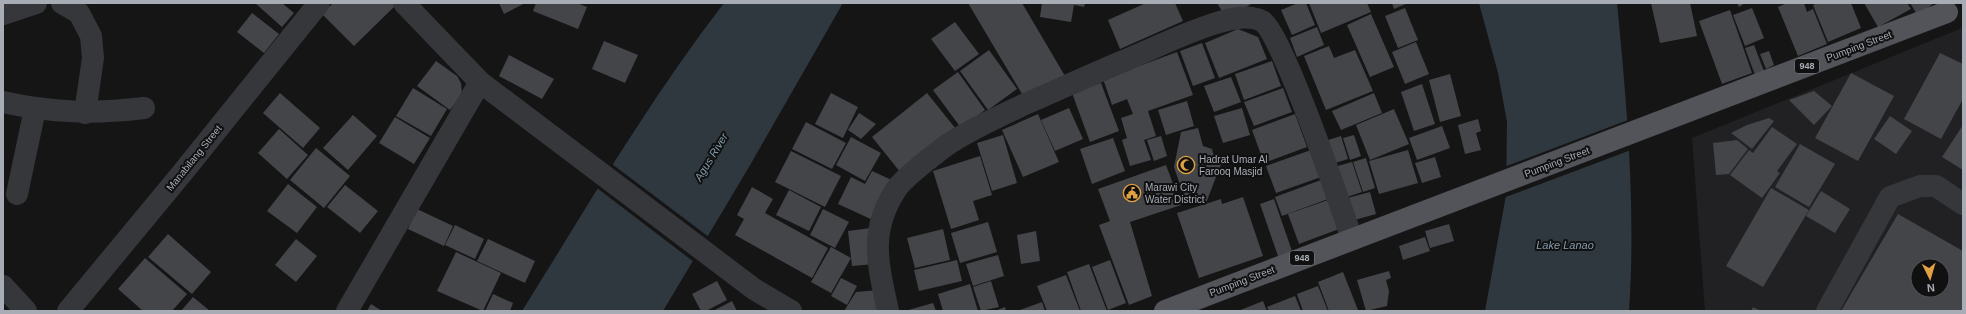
<svg xmlns="http://www.w3.org/2000/svg" width="1966" height="314" viewBox="0 0 1966 314" font-family="Arial,sans-serif">
	<style>
		.built { fill: #212123; fill-rule: evenodd }
		.water { fill: #2f383e }
		.pier { fill: #151516 }
		.building { fill: #444549; fill-rule: evenodd }
		.lines { fill: none; stroke-linecap: round; stroke-linejoin: round }
		.minor { stroke: #36373b; stroke-width: 22 }
		.major { stroke: #52545a; stroke-width: 22 }
		.labels { text-anchor: middle; dominant-baseline: central; stroke-width: 4; stroke-linejoin: round; paint-order: stroke }
		.shield { fill: #101011; stroke: #7a7e84; stroke-width: 1 }
		.shield-label { font-size: 9px; font-weight: bold; fill: #a8adb5 }
		.street-label { font-size: 10px; fill: #a8adb5; stroke: #101011 }
		.poi-label { font-size: 10px; fill: #a8adb5; stroke: #101011; text-anchor: start }
		.water-label { font-size: 11px; font-style: italic; fill: #829cad; stroke: #101011 }
	</style>
	<rect width="100%" height="100%" fill="#151516"/>
	<path class="built" d="M1962 28 1963 311H1705L1692 138ZM1918 266H1942V290H1918Z"/>
	<path class="water" d="M724 3H843L749 167 663 311H522C587 207 649 100 724 3Z
		M1479 3H1617C1627 105 1636 209 1629 311H1485L1506 195 1507 122 1498 73Z"/>
	<path class="pier" d="M1628 120 1631 150 1503 198 1504 167Z
		M612 164 709 237 694 262 597 188Z"/>
	<path class="building" d="M255 3H282L294 13 282 27Z
		M333 3H394L396 5 354 46 322 14Z
		M499 3H525L504 14Z
		M536 3H577L587 7 578 29 533 11Z
		M968 3H1022L1065 76 1025 99Z
		M1042 3H1085L1084 7 1074 5 1071 22 1040 17Z
		M1146 3H1175L1183 21 1120 49 1108 20Z
		M1217 3H1251V4L1227 19Z
		M1298 3H1306L1315 25 1292 35 1281 10Z
		M1309 3H1367L1371 12 1321 33Z
		M1392 3H1408L1394 9Z
		M1651 3H1690L1697 36 1660 43Z
		M1737 3H1745L1739 7Z
		M1787 3H1804L1807 12 1813 9 1827 44 1798 56 1778 7Z
		M1818 3H1851L1861 28 1828 42 1813 5Z
		M1864 3H1907L1911 9 1878 27Z
		M1910 3H1934L1918 16Z
		M1405 8 1418 40 1398 48 1385 16Z
		M1752 8 1764 38 1745 46 1733 15Z
		M1730 10 1752 73 1722 84 1699 21Z
		M252 13 279 34 264 53 237 32Z
		M1371 14 1394 67 1370 77 1347 25Z
		M955 22 979 54 955 71 931 39Z
		M1317 27 1324 45 1297 57 1290 38Z
		M1238 29 1258 37 1267 59 1219 78 1205 43Z
		M604 41 638 55 625 83 592 69Z
		M1416 42 1429 74 1405 84 1392 52Z
		M1202 43 1215 78 1193 86 1180 51Z
		M1754 45 1764 71 1755 75 1745 48Z
		M1329 46 1334 58 1355 50 1373 91 1326 110 1304 56Z
		M989 50 1017 89 988 110 960 71Z
		M1769 51 1774 65 1766 69 1760 54Z
		M1177 52 1193 95 1148 111 1156 136 1144 140 1151 160 1130 166 1122 140 1127 138 1121 118 1133 114 1127 99 1112 105 1102 76 1131 69Z
		M1940 53 1963 64V99L1941 139 1904 119Z
		M509 55 554 79 542 99 499 76Z
		M436 61 457 76 461 83 462 94 450 110 417 86Z
		M1272 61 1281 86 1244 100 1235 74Z
		M958 72 985 110 961 128 933 90Z
		M1851 73 1894 96 1858 161 1815 138Z
		M1450 74 1461 116 1440 122 1429 80Z
		M1231 77 1241 102 1214 112 1204 86Z
		M1101 83 1119 131 1090 142 1072 93Z
		M1422 84 1435 124 1414 131 1401 92Z
		M413 88 447 109 431 136 396 116Z
		M1283 88 1292 112 1254 126 1244 102Z
		M1814 91 1832 106 1814 125 1789 100Z
		M280 93 320 128 303 148 263 113Z
		M831 93 858 107 843 138 815 124Z
		M927 93 956 129 901 173 872 137Z
		M1374 93 1382 113 1341 130 1332 111Z
		M1187 101 1194 126 1166 135 1158 110Z
		M1069 108 1083 139 1055 151 1041 120Z
		M1242 108 1250 135 1223 143 1214 116Z
		M1394 109 1409 144 1370 160 1356 125Z
		M859 113 876 124 861 139 848 130Z
		M1038 114 1059 162 1023 177 1002 130Z
		M1295 114 1307 147 1264 163 1252 130Z
		M353 115 377 136 348 170 323 148Z
		M1890 116 1912 131 1896 154 1874 139Z
		M395 117 430 138 414 164 379 143Z
		M1769 118 1774 121 1752 149 1731 133 1747 125Z
		M1478 119 1481 131 1476 133 1481 150 1465 154 1458 125Z
		M806 122 846 143 832 169 792 149Z
		M1963 125V170L1942 157Z
		M1442 126 1450 148 1417 160 1409 138Z
		M1772 127 1797 144 1777 171 1780 173 1762 198 1730 175 1749 150 1753 153Z
		M1198 128 1203 146 1212 149 1214 157 1223 159 1206 203 1184 197 1174 167 1181 132Z
		M279 129 308 155 287 179 258 153Z
		M1003 135 1017 183 992 191 977 143Z
		M1354 135 1361 156 1350 160 1343 138Z
		M1161 136 1167 156 1154 161 1147 140Z
		M1341 136 1348 159 1332 164 1325 141Z
		M851 137 881 153 865 181 836 165Z
		M1113 138 1125 171 1092 184 1080 149Z
		M1737 140 1748 149 1729 174 1716 175 1713 143Z
		M1800 144 1835 164 1809 207 1775 187Z
		M316 148 350 176 324 208 290 180Z
		M1311 150 1321 177 1276 193 1266 166Z
		M1408 150 1418 183 1379 194 1369 161Z
		M791 151 841 176 825 207 775 182Z
		M980 156 992 195 973 201 979 220 951 229 933 171Z
		M1435 157 1441 177 1422 183 1415 163Z
		M1366 158 1375 188 1363 192 1353 162Z
		M1352 162 1362 192 1344 198 1334 167Z
		M1166 165 1181 205 1130 222 1152 296 1129 305 1099 225 1110 221 1098 189Z
		M872 171 894 181 875 221 838 204 851 177 865 184Z
		M1321 180 1328 199 1282 216 1275 197Z
		M288 184 317 207 297 233 267 211Z
		M345 185 378 211 360 233 327 207Z
		M752 187 773 199 765 213 828 248 812 278 735 235 744 219 737 215Z
		M1771 188 1809 210 1763 287 1726 266Z
		M789 190 821 207 809 231 776 215Z
		M1821 191 1850 209 1835 233 1806 216Z
		M1370 192 1376 214 1351 221 1344 199Z
		M1243 197 1263 256 1199 278 1177 213 1221 199 1222 204Z
		M1274 199 1293 254 1279 259 1260 204Z
		M1328 200 1339 229 1299 244 1288 214Z
		M417 209 453 226 444 246 408 229Z
		M823 209 849 222 835 248 810 235Z
		M1898 214 1963 251V311H1841ZM1918 266H1942V290H1918Z
		M988 222 997 252 960 263 951 233Z
		M1449 224 1454 241 1430 248 1425 231Z
		M455 225 484 239 475 259 445 245Z
		M871 228 875 264 852 266 848 231Z
		M943 229 950 260 915 268 907 238Z
		M1036 231 1040 261 1021 264 1017 235Z
		M168 234 211 272 192 294 148 257Z
		M1425 237 1430 251 1403 260 1399 246Z
		M296 239 317 256 296 282 275 265Z
		M488 239 535 261 525 283 477 261Z
		M831 247 851 258 831 293 811 282Z
		M456 252 501 273 483 311 437 291Z
		M998 255 1004 276 973 286 966 264Z
		M145 258 187 294 172 311H143L118 289Z
		M957 260 962 281 919 291 914 270Z
		M1110 260 1126 303 1108 310 1092 267Z
		M1089 264 1107 311H1081L1067 272Z
		M1389 271 1391 278 1386 280 1389 291 1387 306 1366 311 1357 280Z
		M1343 272 1358 310 1356 311H1329L1318 282Z
		M1066 275 1080 311H1047L1037 286Z
		M841 278 857 286 847 305 831 296Z
		M717 281 727 300 706 311H701L692 294Z
		M991 281 999 307 981 311 973 287Z
		M970 284 978 311H943L938 294Z
		M1318 286 1328 311H1303L1297 294Z
		M879 290 881 311H844L856 292Z
		M493 294 513 303 510 311H485Z
		M1295 296 1301 311H1269L1267 307Z
		M193 297 210 311H181Z
		M732 301 737 311H713Z
		M1263 301 1267 311H1238Z
		M1042 302 1045 311H1017Z
		M933 303 936 311H905Z
		M371 304 382 311H367Z
		M1005 307 1006 311H995Z
		M1753 307 1761 311H1751Z"/>
	<g class="lines">
		<path class="minor" d="M62 3 79 13 91 36 93 58 85 113
			M404 3 480 82 754 289 791 311
			M3 14 36 3
			M3 102C52 113 94 114 144 108
			M17 194 35 109
			M3 286 26 311
			M68 311 183 172 319 3
			M347 311 480 82
			M888 311C878 264 868 231 897 188 906 176 935 154 947 145 971 129 998 117 1023 105 1058 90 1092 74 1126 60 1157 47 1188 31 1220 22 1232 18 1250 15 1262 21 1282 33 1341 207 1352 239
			M1827 311 1890 197 1920 186H1936L1963 204"/>
		<path class="major" d="M1165 311 1947 12"/>
	</g>
	<defs>
		<symbol id="mosque-ring" viewBox="-11 -11 22 22"><circle r="9.5" fill="#101011" stroke="#dfa144" stroke-width="1.5"/><path d="M3.5-4.9A6 6 0 1 0 3.5 4.9A5 5 0 1 1 3.5-4.9Z" fill="#dfa144"/></symbol>
		<symbol id="civic-ring" viewBox="-11 -11 22 22"><circle r="9.5" fill="#101011" stroke="#dfa144" stroke-width="1.5"/><path d="M-.6-6.5H3V-4.5H.6V-3L4-1V1h2V6H-6V1h2V-1L-.6-3ZM-1.2 2.5V6h2.4V2.5Z" fill="#dfa144"/></symbol>
	</defs>
	<g fill-rule="evenodd">
		<use href="#mosque-ring" x="1176" y="155" width="20" height="20"/>
		<use href="#civic-ring" x="1122" y="183" width="20" height="20"/>
	</g>
	<g class="labels">
		<g class="shield">
			<rect x="1795" y="59" width="24" height="14" rx="3"/>
			<rect x="1290" y="251" width="24" height="14" rx="3"/>
		</g>
		<g class="shield-label">
			<text x="1807" y="66">948</text>
			<text x="1302" y="258">948</text>
		</g>
		<g class="street-label">
			<text transform="translate(1859 46) rotate(-21)">Pumping Street</text>
			<text transform="translate(194 158) rotate(-51)">Manabilang Street</text>
			<text transform="translate(1557 162) rotate(-21)">Pumping Street</text>
			<text transform="translate(1242 281) rotate(-21)">Pumping Street</text>
		</g>
		<g class="poi-label">
			<text x="1199" y="159">Hadrat Umar Al<tspan x="1199" dy="12">Farooq Masjid</tspan></text>
			<text x="1145" y="187">Marawi City<tspan x="1145" dy="12">Water District</tspan></text>
		</g>
		<g class="water-label">
			<text transform="translate(711 157) rotate(-59)">Agus River</text>
			<text x="1565" y="245">Lake Lanao</text>
		</g>
	</g>
	<rect width="1966" height="314" fill="none" stroke="#a8adb5" stroke-width="8"/>
	<g transform="translate(1930 278) rotate(175)"><circle r="19" fill="#101011" stroke="#4d4f53"/>
	<path d="M0-3L7 15L0 10L-7 15Z" fill="#dfa144"/>
	<text y="-6" font-size="11" font-weight="bold" text-anchor="middle" fill="#a8adb5">N</text>
	</g>
</svg>
